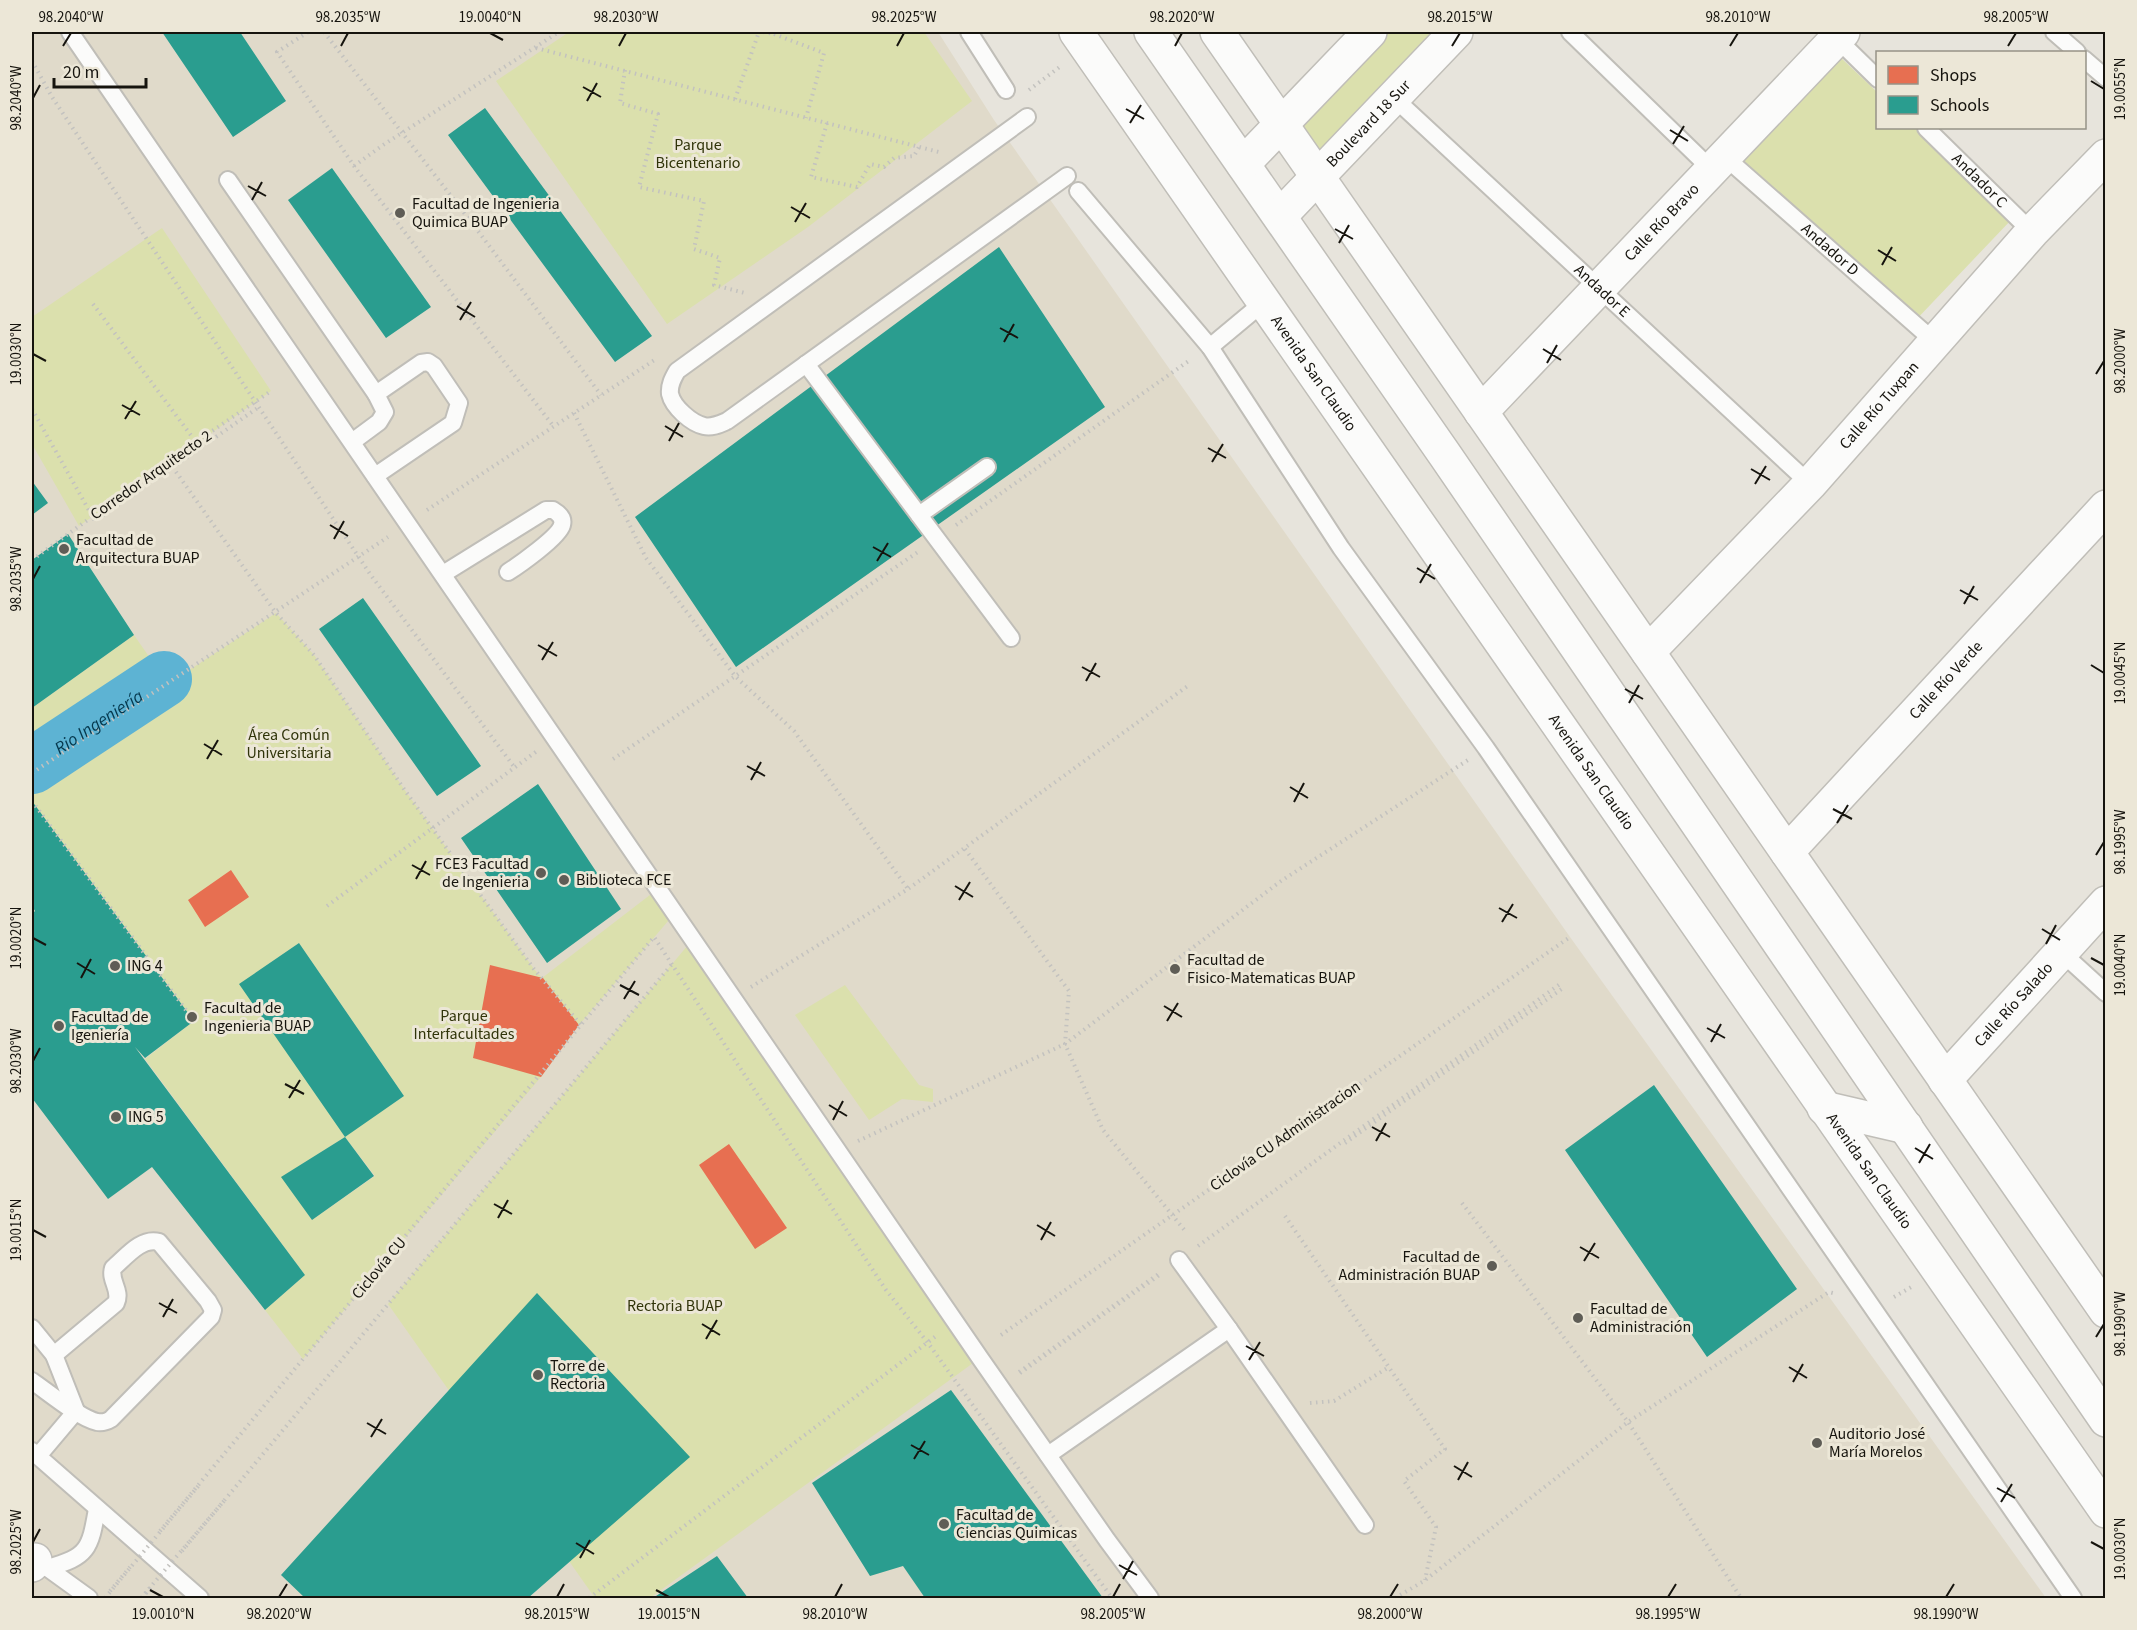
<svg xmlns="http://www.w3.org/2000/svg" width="2137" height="1630" viewBox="0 0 2137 1630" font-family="'Source Sans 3',sans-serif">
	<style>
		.built { fill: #e0daca }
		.green { fill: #dbe0ad; fill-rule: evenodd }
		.shops { fill: #e76f51 }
		.schools { fill: #2a9d8f }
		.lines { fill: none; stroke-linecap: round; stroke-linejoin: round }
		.river { stroke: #5db3d3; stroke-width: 56 }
		.lane-casing { stroke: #c0beb8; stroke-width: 20 }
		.street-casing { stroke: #c0beb8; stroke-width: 36 }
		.secondary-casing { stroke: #c0beb8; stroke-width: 36 }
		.path { stroke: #c3c2bf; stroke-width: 4; stroke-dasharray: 1.5 4.5; stroke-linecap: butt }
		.lane { stroke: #fbfbfa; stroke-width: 16 }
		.street { stroke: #fbfbfa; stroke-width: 33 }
		.secondary { stroke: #fbfbfa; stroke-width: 33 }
		.path-bridge { stroke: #c3c2bf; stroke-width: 4; stroke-dasharray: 1.5 4.5; stroke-linecap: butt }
		.ticks { fill: none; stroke: #16140e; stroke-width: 2 }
		.poi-dot { fill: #5f5d56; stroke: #ece7d7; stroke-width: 2 }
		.labels { text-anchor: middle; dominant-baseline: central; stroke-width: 6; stroke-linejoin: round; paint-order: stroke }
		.street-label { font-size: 16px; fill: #16140e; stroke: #ece7d7 }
		.park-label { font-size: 16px; fill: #303409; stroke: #ece7d7 }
		.poi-label { font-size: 16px; fill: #16140e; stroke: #ece7d7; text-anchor: start }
		.water-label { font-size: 18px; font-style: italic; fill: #05384d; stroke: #ece7d7 }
		.neatline { fill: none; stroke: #16140e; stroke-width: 2 }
		.ticks-label { font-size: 15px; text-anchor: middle; fill: #16140e }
	</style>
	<rect width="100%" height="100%" fill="#e7e4dc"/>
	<path class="built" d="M32 32H938L994 120 1570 937 2046 1598H32Z"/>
	<path class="green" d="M569 32H924L972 101 808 227 667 324 496 81Z
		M1371 32H1456L1318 176 1281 124Z
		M1839 56 1877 92 1878 128H1916L2012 219 1913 323 1740 160Z
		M162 228 271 391 79 526 32 444V317Z
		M276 613 314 655 406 792 534 969 542 978 659 888 675 913 579 1025 541 1077 303 1359 265 1310 305 1275 145 1059 194 1021 32 801V708L134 635 168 684ZM299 943 404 1096 345 1136 240 984ZM345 1137 375 1176 312 1220 282 1177Z
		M693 939 980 1358 650 1598H595L388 1304Z
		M845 985 919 1085 933 1089V1102L902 1099 869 1120 795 1015Z"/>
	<path class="shops" d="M231 870 249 897 205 927 188 900Z
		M490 965 543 978 579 1025 541 1077 473 1058Z
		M729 1144 787 1228 755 1249 699 1165Z"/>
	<path class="schools" d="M162 32H240L286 101 233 137Z
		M485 108 652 336 615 362 448 135Z
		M332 168 431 307 386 338 288 200Z
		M999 247 1105 407 736 667 635 517Z
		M32 481 48 503 32 515Z
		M68 534 134 635 32 708V560Z
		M363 598 481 766 437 796 319 629Z
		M538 784 621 909 547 963 461 838Z
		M32 801 194 1021 145 1058 135 1047 305 1275 265 1310 152 1167 108 1199 32 1098V914L35 911 32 906Z
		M299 943 404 1096 345 1137 239 984Z
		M1654 1085 1797 1289 1707 1357 1565 1150Z
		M345 1137 374 1176 312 1220 281 1177Z
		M537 1293 690 1457 528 1598H305L281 1575Z
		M951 1390 1103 1598H925L903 1566 870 1576 812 1483Z
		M717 1556 748 1598H653Z"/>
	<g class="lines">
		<path class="river" id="s1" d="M32 766 164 679"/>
		<defs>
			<g id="lane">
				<path d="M70 32 980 1358 1107 1540 1150 1598"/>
				<path d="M969 32 1006 90"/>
				<path d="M1570 32 1712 170"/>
				<path d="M2054 32 2077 52"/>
				<path d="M1832 34 1878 79"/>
				<path d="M2084 59 2106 78"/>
				<path id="s2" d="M1393 97 1810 484"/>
				<path d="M1027 117 677 371C673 378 669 385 670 394 673 407 691 423 704 426 712 428 720 424 727 421L1067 176"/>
				<path id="s3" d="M1926 128 2032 232"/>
				<path id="s4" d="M1725 157 1935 342"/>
				<path d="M228 180 376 394 421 363 428 362 434 366 459 403 453 423 375 476"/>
				<path d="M1078 191 1210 347 1341 548 1486 748 2073 1598"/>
				<path d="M1210 347 1264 302"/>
				<path d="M806 364 1011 638"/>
				<path d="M352 442 379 422 385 412 376 394"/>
				<path d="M919 515 987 467"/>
				<path d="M443 574 546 510H553C558 513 564 518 562 525 559 537 519 565 508 572"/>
				<path d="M2061 952 2106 993"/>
				<path d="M1179 1260 1229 1329"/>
				<path d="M32 1328 54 1355 76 1411 38 1456"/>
				<path d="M32 1381C48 1392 79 1418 97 1422 103 1423 106 1422 111 1419L211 1317 213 1310 208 1301 159 1242C141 1237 126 1257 113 1268 109 1281 122 1290 116 1303L54 1355"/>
				<path d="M32 1451 200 1598"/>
				<path d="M1048 1455 1229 1329 1365 1525"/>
				<path d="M42 1564 89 1598"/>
				<path d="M47 1568C88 1557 90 1549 97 1509"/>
			</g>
			<g id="street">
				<path id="s5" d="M1076 32 2106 1511"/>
				<path d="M1217 32 2106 1311"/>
				<path id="s6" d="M1481 412 1843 32"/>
				<path id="s7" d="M1648 652 1810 484 2032 232 2106 156"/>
				<path id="s8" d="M1787 852 2106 507"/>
				<path id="s9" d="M1945 1080 2106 903"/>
				<path d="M32 1565 35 1560"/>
			</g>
			<g id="secondary">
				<path d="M1151 32 1445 455 2106 1420"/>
				<path d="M1243 164 1370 32"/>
				<path id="s10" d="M1280 216 1456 32"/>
				<path d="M1824 1108 1906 1127"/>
			</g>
		</defs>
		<use href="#lane" class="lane-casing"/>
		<use href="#street" class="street-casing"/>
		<use href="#secondary" class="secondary-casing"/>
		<path class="path" d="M308 32 277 52 354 166 554 427
			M324 32 472 223 601 395
			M763 32 774 34 775 32
			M774 34 824 53 806 118
			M536 48 939 152
			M32 61 52 97 370 574 515 768
			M625 70 620 103 658 114 639 187 704 201 694 249 720 258 714 285 745 293
			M1029 90 1061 66
			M735 99 759 32
			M827 123 811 177 857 187 870 164 884 167 894 158 914 156 919 147
			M354 166 383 145 559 32
			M93 304 196 442
			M32 409 95 521 259 407
			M574 413 646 558 735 676 794 731 908 889
			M169 462 276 613 314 655 406 792 534 969 581 1025
			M427 510 656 359
			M956 525 1190 360
			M32 560 196 442 271 391
			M613 759 918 552
			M32 773 388 537
			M32 801 194 1021
			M965 849 1069 991 1065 1044 1103 1130 1186 1232
			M327 906 537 751
			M751 987 908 889 1189 685
			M858 1141 1065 1044 1281 881 1468 760
			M1345 1143 1563 988
			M1462 1203 1628 1422 1741 1598
			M1285 1216 1445 1449 1404 1481 1436 1527 1425 1580
			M1198 1246 1560 984
			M1894 1297 1913 1286
			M1001 1335 1570 937
			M1019 1372 1160 1273
			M1020 1373 1161 1274
			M1310 1403 1334 1401 1389 1367
			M160 1531 654 937 886 1290 928 1343 1112 1598
			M182 1551 672 964
			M110 1591 130 1567
			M142 1598 152 1586
			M589 1598 936 1336
			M1395 1598 1424 1581 1628 1422 1829 1292 1833 1293"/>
		<use href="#lane" class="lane"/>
		<use href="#street" class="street"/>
		<use href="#secondary" class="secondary"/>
		<path class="path-bridge" d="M105 1598 200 1484
			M141 1598 224 1501"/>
	</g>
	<path class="ticks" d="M490 33 503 40M63 46 71 33M341 46 348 33M619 46 626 33M897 46 904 33M1175 46 1182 33M1452 46 1460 33M1730 46 1738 33M2008 46 2016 33M2091 81 2104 89M583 87 601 97M33 98 40 85M587 101 597 83M1126 109 1144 119M1130 123 1141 105M1670 130 1688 141M1673 144 1684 126M248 186 266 196M252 200 262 182M791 207 810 218M795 222 806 203M1335 229 1353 239M1339 243 1349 225M1878 250 1896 261M1882 265 1892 247M457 306 475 317M460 320 471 302M1000 328 1018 338M1004 342 1014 324M1543 349 1561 360M33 354 46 361M1547 363 1557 345M2096 374 2104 361M122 405 140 415M125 419 136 401M665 426 683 437M669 441 679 423M1208 448 1226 458M1212 462 1223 444M1751 469 1770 480M1755 484 1766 466M330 525 348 536M334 539 344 521M873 547 891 557M877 561 888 543M1417 568 1435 579M33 579 40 566M1420 583 1431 564M1960 590 1978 600M1964 604 1974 586M538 645 557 656M542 660 553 642M2091 665 2104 673M1082 667 1100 677M1086 681 1096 663M1625 689 1643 699M1629 703 1639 685M204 744 222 755M207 759 218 740M747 766 765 776M751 780 761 762M1290 787 1308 798M1294 802 1304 783M1833 809 1852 819M1837 823 1848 805M2096 855 2104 842M412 865 430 875M416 879 426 861M955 886 973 897M959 900 970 882M1499 908 1517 918M1502 922 1513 904M2042 929 2060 940M33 938 46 945M2046 944 2056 925M2091 958 2104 965M77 963 95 974M81 978 91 959M620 985 639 995M624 999 635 981M1164 1006 1182 1017M1167 1021 1178 1003M1707 1028 1725 1038M1711 1042 1721 1024M33 1061 40 1048M285 1084 304 1094M289 1098 300 1080M829 1105 847 1116M833 1120 843 1101M1372 1127 1390 1137M1376 1141 1386 1123M1915 1148 1933 1159M1919 1163 1930 1144M494 1204 512 1214M498 1218 508 1200M1037 1225 1055 1236M33 1230 46 1237M1041 1240 1051 1222M1580 1247 1599 1258M1584 1261 1595 1243M159 1303 177 1313M163 1317 173 1299M702 1324 720 1335M2096 1337 2104 1324M706 1339 717 1320M1246 1346 1264 1356M1249 1360 1260 1342M1789 1367 1807 1378M1793 1382 1803 1364M367 1423 386 1434M371 1437 382 1419M911 1445 929 1455M914 1459 925 1441M1454 1466 1472 1477M1458 1480 1468 1462M1997 1488 2015 1498M2001 1502 2012 1484M33 1542 40 1529M2091 1542 2104 1549M576 1543 594 1554M580 1558 590 1540M1119 1565 1137 1575M1123 1579 1133 1561M150 1590 163 1597M656 1590 669 1597M279 1597 287 1584M557 1597 564 1584M835 1597 842 1584M1113 1597 1120 1584M1390 1597 1398 1584M1668 1597 1676 1584M1946 1597 1954 1584"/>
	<g class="poi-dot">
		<circle cx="400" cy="213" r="6"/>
		<circle cx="64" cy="549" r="6"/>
		<circle cx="541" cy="873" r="6"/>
		<circle cx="564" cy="880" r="6"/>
		<circle cx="115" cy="966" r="6"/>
		<circle cx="1175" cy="969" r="6"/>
		<circle cx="192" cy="1017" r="6"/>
		<circle cx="59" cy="1026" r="6"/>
		<circle cx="116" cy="1117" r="6"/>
		<circle cx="1492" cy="1266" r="6"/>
		<circle cx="1578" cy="1318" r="6"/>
		<circle cx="538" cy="1375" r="6"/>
		<circle cx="1817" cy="1443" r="6"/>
		<circle cx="944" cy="1524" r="6"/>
	</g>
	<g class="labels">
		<g class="street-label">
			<text stroke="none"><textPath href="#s10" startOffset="128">Boulevard 18 Sur</textPath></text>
			<text stroke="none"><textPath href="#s3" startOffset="75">Andador C</textPath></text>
			<text stroke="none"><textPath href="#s6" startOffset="262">Calle Río Bravo</textPath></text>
			<text stroke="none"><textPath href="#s4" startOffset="140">Andador D</textPath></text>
			<text stroke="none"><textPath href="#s2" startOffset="285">Andador E</textPath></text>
			<text stroke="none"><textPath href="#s5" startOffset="416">Avenida San Claudio</textPath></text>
			<text stroke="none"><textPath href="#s7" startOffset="338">Calle Río Tuxpan</textPath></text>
			<text transform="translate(151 475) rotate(-35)">Corredor Arquitecto 2</text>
			<text stroke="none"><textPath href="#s8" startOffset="234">Calle Río Verde</textPath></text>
			<text stroke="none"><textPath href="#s5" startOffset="902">Avenida San Claudio</textPath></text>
			<text stroke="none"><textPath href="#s9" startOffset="102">Calle Río Salado</textPath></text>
			<text transform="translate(1285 1136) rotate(-35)">Ciclovía CU Administracion</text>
			<text stroke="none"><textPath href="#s5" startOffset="1388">Avenida San Claudio</textPath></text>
			<text transform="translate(379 1268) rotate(-50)">Ciclovía CU</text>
		</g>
		<g class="park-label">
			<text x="698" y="145">Parque<tspan x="698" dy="18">Bicentenario</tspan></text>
			<text x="289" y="735">Área Común<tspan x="289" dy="18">Universitaria</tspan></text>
			<text x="464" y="1016">Parque<tspan x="464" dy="18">Interfacultades</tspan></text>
			<text x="675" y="1306">Rectoria BUAP</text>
		</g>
		<g class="poi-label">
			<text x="412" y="204">Facultad de Ingenieria<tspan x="412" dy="18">Quimica BUAP</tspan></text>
			<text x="76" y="540">Facultad de<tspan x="76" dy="18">Arquitectura BUAP</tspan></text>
			<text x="529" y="864" text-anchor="end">FCE3 Facultad<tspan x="529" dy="18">de Ingenieria</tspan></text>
			<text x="576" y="880">Biblioteca FCE</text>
			<text x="1187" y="960">Facultad de<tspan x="1187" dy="18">Fisico-Matematicas BUAP</tspan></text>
			<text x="127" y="966">ING 4</text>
			<text x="204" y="1008">Facultad de<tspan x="204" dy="18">Ingenieria BUAP</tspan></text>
			<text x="71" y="1017">Facultad de<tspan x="71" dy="18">Igeniería</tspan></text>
			<text x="128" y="1117">ING 5</text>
			<text x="1480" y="1257" text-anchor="end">Facultad de<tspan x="1480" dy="18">Administración BUAP</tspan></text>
			<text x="1590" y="1309">Facultad de<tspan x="1590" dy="18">Administración</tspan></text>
			<text x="550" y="1366">Torre de<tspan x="550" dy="18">Rectoria</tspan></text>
			<text x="1829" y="1434">Auditorio José<tspan x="1829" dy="18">María Morelos</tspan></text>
			<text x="956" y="1515">Facultad de<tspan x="956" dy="18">Ciencias Quimicas</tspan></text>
		</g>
		<g class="water-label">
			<text stroke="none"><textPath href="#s1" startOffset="80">Rio Ingeniería</textPath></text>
		</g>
	</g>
	<rect width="2137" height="1630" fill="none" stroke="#ece7d7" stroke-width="66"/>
	<rect x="1876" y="51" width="210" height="78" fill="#ece7d7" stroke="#969387" stroke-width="1.5"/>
	<rect x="1888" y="66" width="30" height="18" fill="#e76f51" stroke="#969387" stroke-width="1.5"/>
	<text x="1930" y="81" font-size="18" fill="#16140e">Shops</text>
	<rect x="1888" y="96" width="30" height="18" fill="#2a9d8f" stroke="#969387" stroke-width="1.5"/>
	<text x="1930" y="111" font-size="18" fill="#16140e">Schools</text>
	<path d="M54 78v9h92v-9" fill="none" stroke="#16140e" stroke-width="3"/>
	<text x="63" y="78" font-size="18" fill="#16140e" stroke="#ece7d7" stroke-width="4.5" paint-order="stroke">20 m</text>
	<rect x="33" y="33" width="2071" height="1564" class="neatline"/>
	<g class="ticks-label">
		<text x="71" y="22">98.2040°W</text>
		<text x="348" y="22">98.2035°W</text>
		<text x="490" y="22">19.0040°N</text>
		<text x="626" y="22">98.2030°W</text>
		<text x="904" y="22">98.2025°W</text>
		<text x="1182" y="22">98.2020°W</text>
		<text x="1460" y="22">98.2015°W</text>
		<text x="1738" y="22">98.2010°W</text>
		<text x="2016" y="22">98.2005°W</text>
		<text transform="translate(2120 89) rotate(-90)" y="5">19.0055°N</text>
		<text transform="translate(16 98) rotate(-90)" y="5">98.2040°W</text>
		<text transform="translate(16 354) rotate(-90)" y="5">19.0030°N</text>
		<text transform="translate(2120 361) rotate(-90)" y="5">98.2000°W</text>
		<text transform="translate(16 579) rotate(-90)" y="5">98.2035°W</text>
		<text transform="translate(2120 673) rotate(-90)" y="5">19.0045°N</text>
		<text transform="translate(2120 842) rotate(-90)" y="5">98.1995°W</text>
		<text transform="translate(16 938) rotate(-90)" y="5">19.0020°N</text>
		<text transform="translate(2120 965) rotate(-90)" y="5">19.0040°N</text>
		<text transform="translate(16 1061) rotate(-90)" y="5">98.2030°W</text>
		<text transform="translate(16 1230) rotate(-90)" y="5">19.0015°N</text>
		<text transform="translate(2120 1324) rotate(-90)" y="5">98.1990°W</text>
		<text transform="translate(16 1542) rotate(-90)" y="5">98.2025°W</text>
		<text transform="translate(2120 1549) rotate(-90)" y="5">19.0030°N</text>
		<text x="163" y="1619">19.0010°N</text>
		<text x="279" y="1619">98.2020°W</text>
		<text x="557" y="1619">98.2015°W</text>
		<text x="669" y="1619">19.0015°N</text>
		<text x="835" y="1619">98.2010°W</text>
		<text x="1113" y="1619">98.2005°W</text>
		<text x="1390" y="1619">98.2000°W</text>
		<text x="1668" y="1619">98.1995°W</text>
		<text x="1946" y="1619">98.1990°W</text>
	</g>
</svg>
